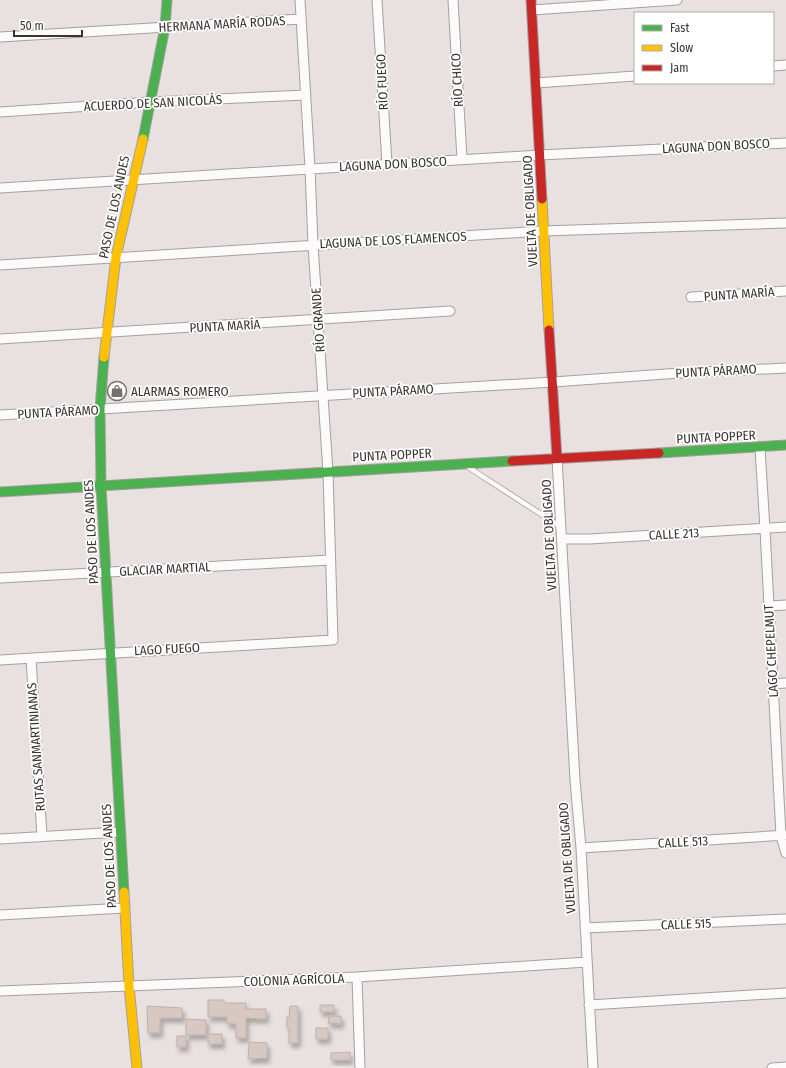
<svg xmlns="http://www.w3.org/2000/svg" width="786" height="1068" viewBox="0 0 786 1068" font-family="'Fira Sans Condensed',sans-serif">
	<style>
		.building { fill: #d8c8c1; stroke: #b8b3b1; filter: url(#shadow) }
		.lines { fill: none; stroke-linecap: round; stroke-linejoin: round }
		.lane-casing { stroke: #a5a09f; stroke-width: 6 }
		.street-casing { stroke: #a5a09f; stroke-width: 11 }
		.fast-casing { stroke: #a5a09f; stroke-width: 11 }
		.slow-casing { stroke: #a5a09f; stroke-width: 11 }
		.jam-casing { stroke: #a5a09f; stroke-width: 11 }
		.lane { stroke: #fcfafa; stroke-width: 4.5 }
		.street { stroke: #fcfafa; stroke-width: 9 }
		.fast { stroke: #4caf50; stroke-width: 9 }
		.slow { stroke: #ffc107; stroke-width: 9 }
		.jam { stroke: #c62828; stroke-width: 9 }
		.labels { text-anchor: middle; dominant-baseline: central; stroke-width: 3.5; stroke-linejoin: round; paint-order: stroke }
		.street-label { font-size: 13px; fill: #393332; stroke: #fff }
		.poi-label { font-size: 13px; fill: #393332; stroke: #fff; text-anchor: start }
	</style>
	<defs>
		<filter id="shadow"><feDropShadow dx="2.5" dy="4.5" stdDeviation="2" flood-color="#0004"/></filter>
	</defs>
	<rect width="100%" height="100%" fill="#e8e1df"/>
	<path class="building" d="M208 1000H224V1003H246V1009H266V1019L246 1018V1038H236V1024H227V1017H208Z
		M320 1005H334V1012H320Z
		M147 1006 182 1008V1018H160V1033H148Z
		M290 1006H298V1043H289V1028H287V1017H289Z
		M329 1016H341V1024L328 1023Z
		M186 1019 206 1020V1035H186Z
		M316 1028H328V1039H316Z
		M208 1034H222V1044H208Z
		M177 1036H186V1047H177Z
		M249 1042 267 1043V1058L248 1059Z
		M350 1052V1060H331V1053Z"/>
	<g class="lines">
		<defs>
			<path id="lane" d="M468 467 561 527"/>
			<path id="street" d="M377 0 387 164
				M453 0 462 159
				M532 10 677 0
				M0 37 301 19
				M773 66 786 65
				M536 83 635 76
				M0 112 151 102 306 95
				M0 188 540 155 786 143
				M0 265 543 231 786 223
				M691 297 786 291
				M0 339 450 311
				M0 415 553 382 680 373 786 368
				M760 448 765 529 781 836 786 853
				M557 458 575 780 581 848 593 1068
				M563 539H590L786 527
				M0 578 330 560
				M769 606 786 605
				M31 658 42 836
				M0 660 333 640 328 472 313 245 310 168 300 0
				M773 684 786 683
				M0 839 120 832
				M581 848 786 835
				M0 915 124 908
				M585 928 786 919
				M357 977 360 1068
				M0 991 357 977 587 962
				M589 1005 786 993
				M772 1068 786 1067"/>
			<path id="fast" d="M143 139 165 27 167 0
				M104 357 100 409 101 486 124 892
				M659 453 786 445
				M0 492 512 461"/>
			<path id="slow" d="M542 199 549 330
				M104 357 116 257 143 139
				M124 892 129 986 137 1068"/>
			<path id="jam" d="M531 0 542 199
				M549 330 557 458
				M512 461 659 453"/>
		</defs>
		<use href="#lane" class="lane-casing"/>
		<use href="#street" class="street-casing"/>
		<use href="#fast" class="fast-casing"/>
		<use href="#slow" class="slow-casing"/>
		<use href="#jam" class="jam-casing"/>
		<use href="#lane" class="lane"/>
		<use href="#street" class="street"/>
		<use href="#fast" class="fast"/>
		<use href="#slow" class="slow"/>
		<use href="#jam" class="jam"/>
	</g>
	<defs>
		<symbol id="shop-ring" viewBox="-11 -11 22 22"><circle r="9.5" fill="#fff" stroke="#76706f" stroke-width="1.5"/><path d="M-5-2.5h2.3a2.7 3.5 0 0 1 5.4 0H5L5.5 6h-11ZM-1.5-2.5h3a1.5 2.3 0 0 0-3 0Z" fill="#76706f"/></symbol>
	</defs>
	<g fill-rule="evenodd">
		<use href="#shop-ring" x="106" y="380" width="22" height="22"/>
	</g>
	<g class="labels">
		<g class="street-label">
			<text transform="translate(222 24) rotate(-3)">HERMANA MARÍA RODAS</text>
			<text transform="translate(457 80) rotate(-93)">RÍO CHICO</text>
			<text transform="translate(382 82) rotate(-93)">RÍO FUEGO</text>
			<text transform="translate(153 103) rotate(-3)">ACUERDO DE SAN NICOLÁS</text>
			<text transform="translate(716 146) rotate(-3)">LAGUNA DON BOSCO</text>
			<text transform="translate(393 164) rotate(-3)">LAGUNA DON BOSCO</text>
			<text transform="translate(114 207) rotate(-78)">PASO DE LOS ANDES</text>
			<text transform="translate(530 211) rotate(-93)">VUELTA DE OBLIGADO</text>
			<text transform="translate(393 240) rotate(-3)">LAGUNA DE LOS FLAMENCOS</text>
			<text transform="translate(739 294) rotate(-4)">PUNTA MARÍA</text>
			<text transform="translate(318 320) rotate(-94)">RÍO GRANDE</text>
			<text transform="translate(225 326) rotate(-3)">PUNTA MARÍA</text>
			<text transform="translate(716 371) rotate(-3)">PUNTA PÁRAMO</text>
			<text transform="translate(393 391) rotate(-3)">PUNTA PÁRAMO</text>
			<text transform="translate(58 412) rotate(-3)">PUNTA PÁRAMO</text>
			<text transform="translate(716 437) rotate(-3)">PUNTA POPPER</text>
			<text transform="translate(392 455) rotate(-3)">PUNTA POPPER</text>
			<text transform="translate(91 532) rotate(-93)">PASO DE LOS ANDES</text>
			<text transform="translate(674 534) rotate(-3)">CALLE 213</text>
			<text transform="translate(549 535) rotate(-93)">VUELTA DE OBLIGADO</text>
			<text transform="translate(165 569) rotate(-3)">GLACIAR MARTIAL</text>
			<text transform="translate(167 649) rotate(-3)">LAGO FUEGO</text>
			<text transform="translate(771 651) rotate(-93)">LAGO CHEPELMUT</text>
			<text transform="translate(36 747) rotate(-94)">RUTAS SANMARTINIANAS</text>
			<text transform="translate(683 842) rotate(-3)">CALLE 513</text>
			<text transform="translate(109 856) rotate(-93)">PASO DE LOS ANDES</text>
			<text transform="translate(567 858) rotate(-94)">VUELTA DE OBLIGADO</text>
			<text transform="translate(686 924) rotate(-2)">CALLE 515</text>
			<text transform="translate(294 980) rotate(-2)">COLONIA AGRÍCOLA</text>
		</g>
		<g class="poi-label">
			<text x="131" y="391">ALARMAS ROMERO</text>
		</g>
	</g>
	<rect x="634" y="12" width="140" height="72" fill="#ffffff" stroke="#b0adad"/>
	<rect x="642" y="25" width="20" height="6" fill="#4caf50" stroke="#b0adad"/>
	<text x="670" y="32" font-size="12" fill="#393332">Fast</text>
	<rect x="642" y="45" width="20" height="6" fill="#ffc107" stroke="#b0adad"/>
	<text x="670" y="52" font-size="12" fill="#393332">Slow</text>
	<rect x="642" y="65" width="20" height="6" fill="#c62828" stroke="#b0adad"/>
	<text x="670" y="72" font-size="12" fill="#393332">Jam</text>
	<path d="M14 30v6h68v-6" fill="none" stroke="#393332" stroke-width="2"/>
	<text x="20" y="30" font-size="12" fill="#393332" stroke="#ffffff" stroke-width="3" paint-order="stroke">50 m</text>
</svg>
